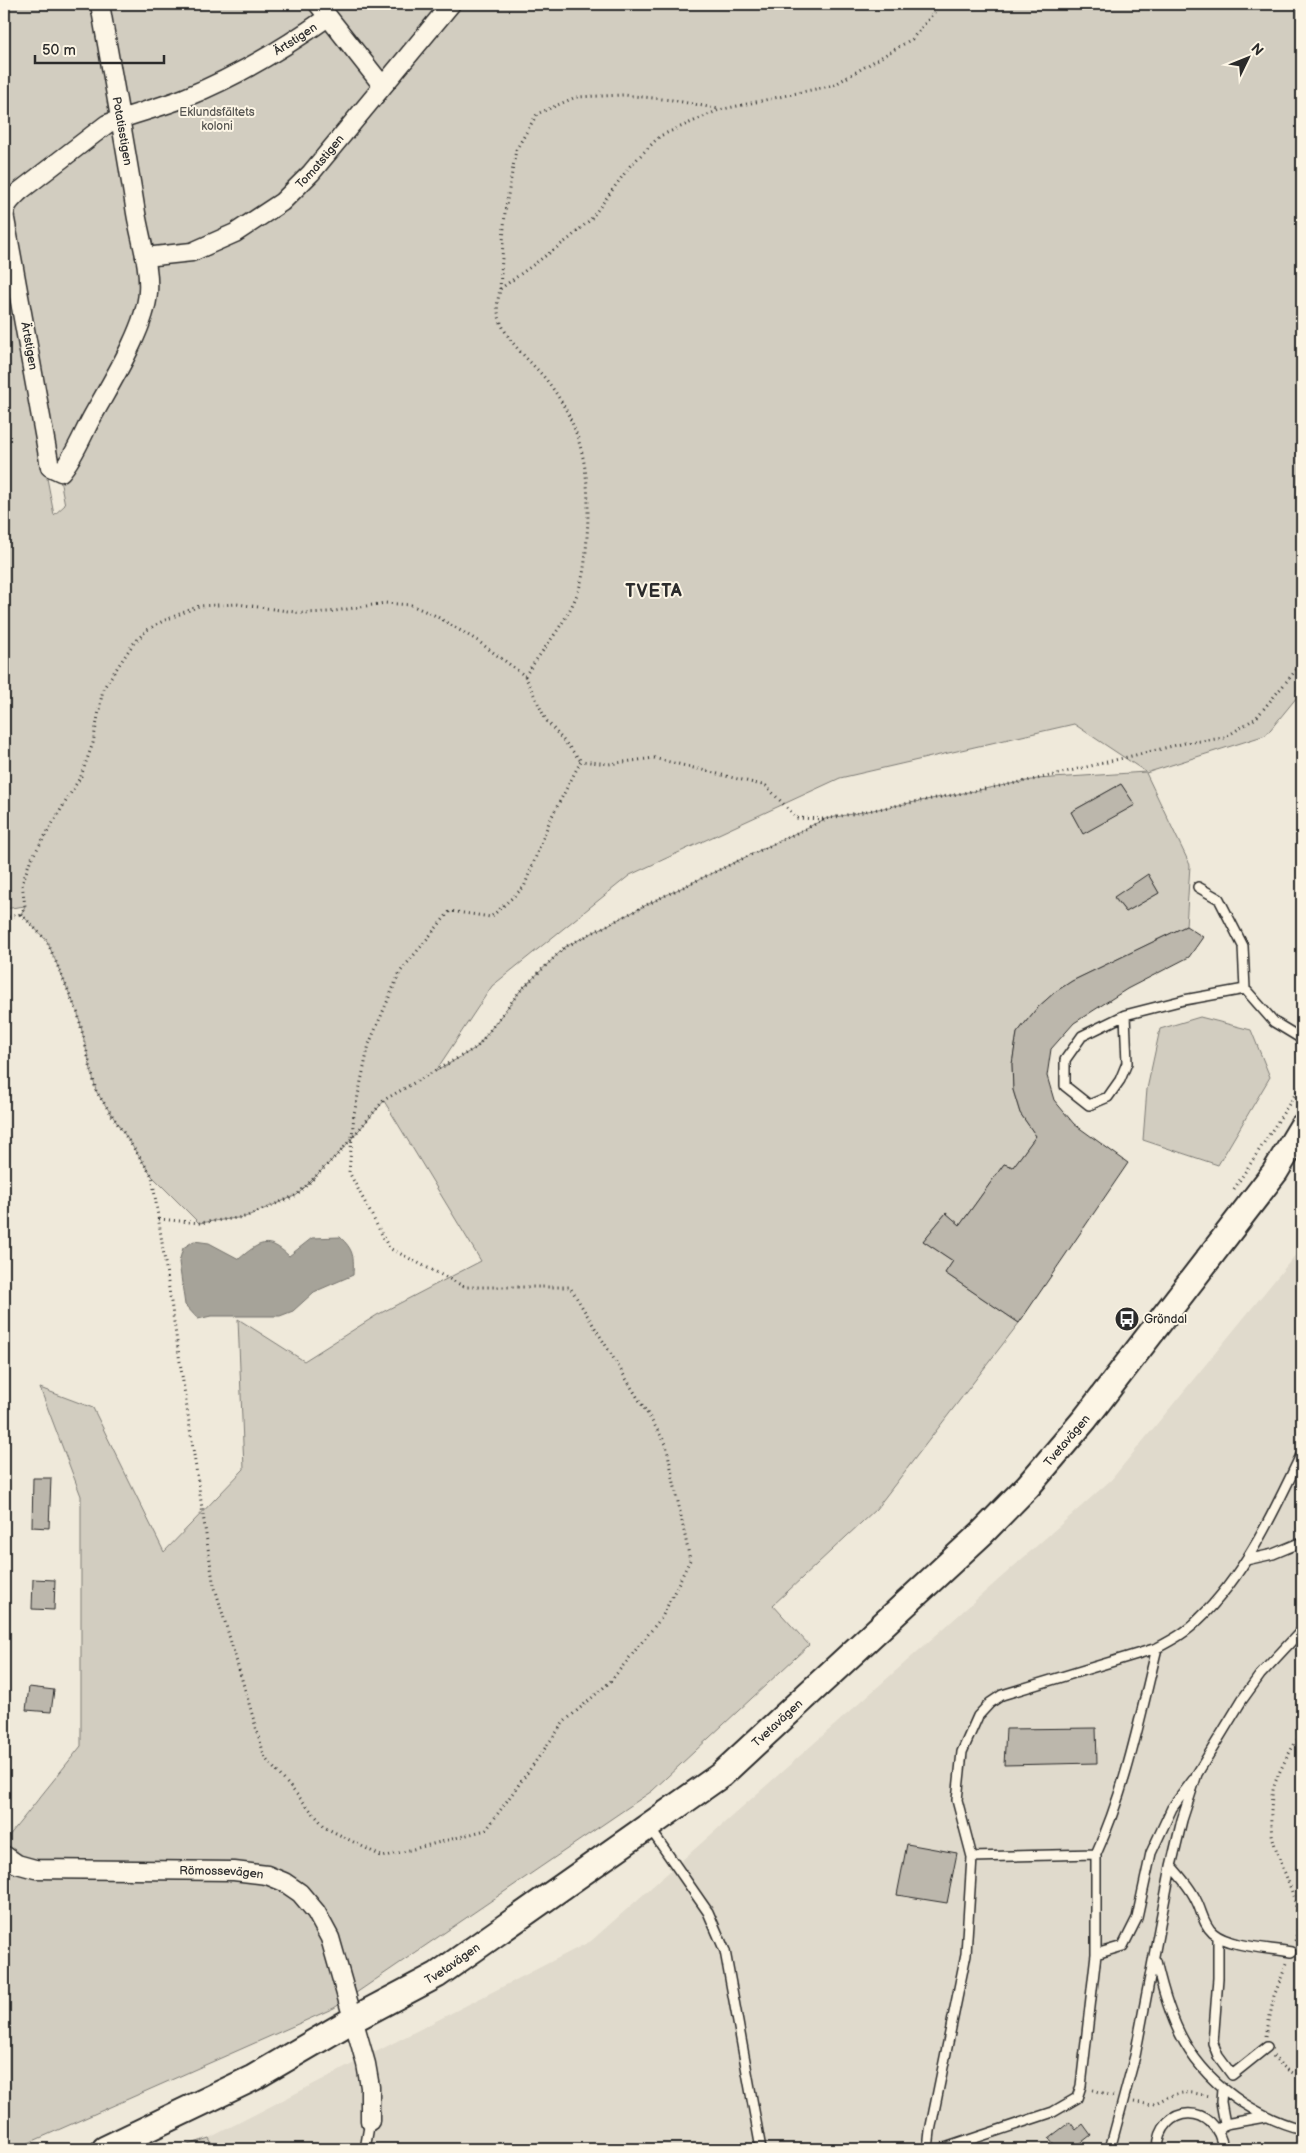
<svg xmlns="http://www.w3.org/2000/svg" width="1306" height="2153" viewBox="0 0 1306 2153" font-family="'Balsamiq Sans',sans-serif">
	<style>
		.built { fill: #e0dacc }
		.green { fill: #d2cdc0; stroke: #7e7c76; fill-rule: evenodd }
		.water { fill: #a6a399; stroke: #75736d }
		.building { fill: #bcb7ac; stroke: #2b2b2b }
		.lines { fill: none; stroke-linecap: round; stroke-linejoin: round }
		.service-casing { stroke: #2b2b2b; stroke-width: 12 }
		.minor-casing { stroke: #2b2b2b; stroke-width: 21 }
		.secondary-casing { stroke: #2b2b2b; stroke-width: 29 }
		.path { stroke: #2b2b2b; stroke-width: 3; stroke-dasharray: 1 4; stroke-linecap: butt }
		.service { stroke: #fcf5e5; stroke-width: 9 }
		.minor { stroke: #fcf5e5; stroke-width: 18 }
		.secondary { stroke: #fcf5e5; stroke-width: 25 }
		.labels { text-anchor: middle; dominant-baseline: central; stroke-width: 4; stroke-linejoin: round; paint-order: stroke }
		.street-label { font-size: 12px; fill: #2b2b2b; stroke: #fcf5e5 }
		.park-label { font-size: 12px; fill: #555450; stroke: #fcf5e5 }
		.poi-label { font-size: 12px; fill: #2b2b2b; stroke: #fcf5e5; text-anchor: start }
		.district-label { font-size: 18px; font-weight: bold; letter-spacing: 1px; fill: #2b2b2b; stroke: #fcf5e5 }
	</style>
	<rect width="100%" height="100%" fill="#efe9da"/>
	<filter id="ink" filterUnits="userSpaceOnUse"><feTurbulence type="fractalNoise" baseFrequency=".02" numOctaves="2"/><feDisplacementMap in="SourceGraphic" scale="10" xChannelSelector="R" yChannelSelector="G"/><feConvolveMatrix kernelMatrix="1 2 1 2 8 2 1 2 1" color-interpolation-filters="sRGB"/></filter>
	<g filter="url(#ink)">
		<path class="built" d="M1302 1247V2149H215L209 2138 591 1941 1111 1480Z"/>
		<path class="green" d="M4 4H1302V691L1266 735 1146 773 1190 865 1186 926 1072 981 1055 992 1037 1008 1017 1033 1012 1064 1013 1090 1020 1113 1036 1136 1013 1167 1004 1164 960 1225 946 1213 923 1241 953 1261 945 1273 1019 1323 876 1509 773 1605 809 1645 652 1791 334 2008 15 2149H4V1842L81 1746V1496L40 1388 93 1408 164 1552 244 1469 238 1319 304 1361 377 1315 481 1261 384 1101 341 1151 297 1195 245 1217 199 1223 152 1176 96 1091 78 1014 47 941 21 914 25 906 4 909V251L54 515 65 505 5 199 4 200ZM1074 724 1146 772 1037 779 825 819 658 899 565 947 520 991 477 1047 435 1072 492 986 630 875 840 778ZM1121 784 1135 805 1083 833 1071 812ZM1148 875 1159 893 1126 912 1114 898Z
			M1200 1017 1251 1030 1270 1077 1218 1165 1143 1140 1147 1089 1160 1029Z
			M209 2138 215 2149H176Z"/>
		<path class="water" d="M340 1237C354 1250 354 1257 353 1275L314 1292 293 1311 280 1316H211L198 1319 185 1305 179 1262 183 1248 194 1241 209 1243 239 1259C259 1242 268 1236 289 1256L312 1238Z"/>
		<path class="building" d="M1121 784 1135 805 1083 834 1071 812Z
			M1148 874 1159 893 1126 912 1114 897Z
			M1186 926 1203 937 1189 957 1127 989 1074 1023 1051 1049 1047 1076 1054 1100 1074 1124 1128 1163 1019 1323 945 1273 953 1261 923 1241 946 1213 960 1225 1004 1164 1013 1167 1036 1136 1020 1113 1013 1090 1012 1064 1017 1033 1037 1008 1055 992 1072 981Z
			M33 1478H51L49 1528 32 1527Z
			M33 1579 55 1580 54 1610 32 1609Z
			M29 1687 54 1690 51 1712 26 1710Z
			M1096 1728 1097 1763 1004 1765 1006 1729Z
			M907 1844 957 1853 947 1903 897 1895Z
			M1070 2122 1076 2130 1083 2124 1091 2135 1073 2149H1058L1049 2138Z"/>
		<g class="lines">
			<defs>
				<path id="service" d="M1198 887 1219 899 1243 946 1245 989 1274 1022 1302 1039
					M1125 1015 1127 1063 1120 1080 1108 1097 1089 1105 1065 1086V1060L1082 1036 1125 1015 1184 1000 1245 989
					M1246 1560 1273 1554 1302 1542
					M649 1827 708 1912 725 1951 761 2149
					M972 1857 1096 1854C1126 1789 1140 1717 1157 1648
					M1171 1866C1180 1876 1190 1887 1196 1900 1202 1911 1203 1924 1213 1933 1229 1947 1271 1948 1291 1952
					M1218 1937V1978L1213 2043 1218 2056 1232 2075 1267 2047
					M1096 1954 1123 1946 1137 1918 1151 1853 1172 1808 1193 1780
					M1156 1961C1170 2023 1188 2067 1243 2103 1262 2115 1280 2124 1302 2129
					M1222 2089 1221 2102 1225 2124
					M1218 2130 1225 2124 1265 2117
					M365 2149 370 2121
					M928 2149 930 2131 966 1954 972 1857 957 1800 962 1752 978 1716 990 1703 1002 1695 1157 1648C1172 1640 1187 1632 1198 1620 1244 1577 1275 1510 1302 1453
					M942 2149 1053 2112 1077 2098 1081 2086 1096 1954V1854
					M1110 2149 1135 2056 1171 1866 1182 1820 1197 1774 1242 1700 1260 1675 1302 1630
					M1158 2149C1159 2103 1217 2101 1223 2149"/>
				<g id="minor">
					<path id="s1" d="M100 4C112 73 125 143 136 213 140 238 150 266 148 292 146 328 109 386 91 419 82 436 74 457 61 472L50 467 5 219C3 206 11 200 20 191L107 124C132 114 159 108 184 98 236 77 283 49 328 17"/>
					<path d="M318 4 382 85"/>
					<path id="s2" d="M145 257 192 252 235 233 282 202 311 173 451 4"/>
					<path id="s3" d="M4 1855 17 1864 35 1869 234 1871 267 1875 284 1882 300 1893 316 1912 330 1938 366 2064 370 2087V2121"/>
				</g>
				<g id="secondary">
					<path id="s4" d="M105 2149 253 2078 354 2019 437 1975 721 1775 982 1533 1028 1486 1085 1419 1275 1172 1302 1127"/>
				</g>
			</defs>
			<use href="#service" class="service-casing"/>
			<use href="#minor" class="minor-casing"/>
			<use href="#secondary" class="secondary-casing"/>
			<path class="path" d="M941 4 912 39 834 85 719 110 660 136 630 166 591 219 570 238 500 289C499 296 496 305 498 312 503 341 531 360 548 382 584 429 591 479 587 537 586 552 585 568 581 582 572 617 544 647 525 676L478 641 434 615 411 605 385 603 329 612 302 613 237 604 199 606 163 621 147 630 133 644 103 689 93 743 81 776 30 861 22 884 25 906 21 914 47 941 78 1014 96 1091 152 1176 213 1581 265 1758 326 1828 383 1857 486 1830 564 1722 610 1682 662 1617 690 1560 666 1444 570 1287H465L389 1248 349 1172 354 1114 369 1044 400 972 450 911 491 917 524 887 550 820 581 761 609 764 654 758 766 786 797 818 825 819 1037 779 1185 743 1224 738 1256 718 1302 663
				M500 289 505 212 516 150 537 114 576 97 624 95 672 100 719 109
				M525 676 546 720 581 761
				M4 918 21 914
				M1234 1189 1302 1084
				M159 1219 199 1223 245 1217 297 1195 341 1151 384 1100 477 1047 520 991 565 947 658 899 824 820
				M1295 1941C1306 1905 1279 1869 1272 1834 1270 1822 1271 1808 1272 1796 1274 1776 1293 1748 1302 1730
				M1266 2036 1274 1996 1287 1963
				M1273 2056C1282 2066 1289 2073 1302 2076
				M1093 2090 1113 2096
				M1134 2102 1152 2105C1165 2098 1178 2091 1193 2093 1199 2094 1204 2095 1209 2096"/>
			<use href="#service" class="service"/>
			<use href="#minor" class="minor"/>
			<use href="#secondary" class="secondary"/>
		</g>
	</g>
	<defs>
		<symbol id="bus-disc" viewBox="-11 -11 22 22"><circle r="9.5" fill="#2b2b2b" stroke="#fcf5e5"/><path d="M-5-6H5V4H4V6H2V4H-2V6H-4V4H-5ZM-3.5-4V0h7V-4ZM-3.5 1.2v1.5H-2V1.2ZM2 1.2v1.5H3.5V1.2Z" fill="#fff"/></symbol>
	</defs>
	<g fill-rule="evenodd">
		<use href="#bus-disc" x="1113" y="1305" width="28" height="28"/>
	</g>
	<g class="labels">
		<g class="street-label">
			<text stroke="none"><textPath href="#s1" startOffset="1108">Ärtstigen</textPath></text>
			<text stroke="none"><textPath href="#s1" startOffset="129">Potatisstigen</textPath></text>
			<text stroke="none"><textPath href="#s2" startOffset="206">Tomatstigen</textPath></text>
			<text transform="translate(29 346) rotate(80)">Ärtstigen</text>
			<text stroke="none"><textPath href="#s4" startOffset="1204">Tvetavägen</textPath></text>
			<text stroke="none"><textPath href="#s4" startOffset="799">Tvetavägen</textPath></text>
			<text stroke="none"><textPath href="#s3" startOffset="221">Römossevägen</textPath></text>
			<text stroke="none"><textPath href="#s4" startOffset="394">Tvetavägen</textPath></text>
		</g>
		<g class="park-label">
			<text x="217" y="112">Eklundsfältets<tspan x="217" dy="14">koloni</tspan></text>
		</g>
		<g class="poi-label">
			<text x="1144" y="1319">Gröndal</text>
		</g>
		<g class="district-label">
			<text x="654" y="591">TVETA</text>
		</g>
	</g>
	<rect width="1306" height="2153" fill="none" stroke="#fcf5e5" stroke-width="20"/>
	<rect x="10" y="10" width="1286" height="2133" fill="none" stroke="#2b2b2b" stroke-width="2" filter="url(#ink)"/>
	<g transform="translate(1248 58) rotate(47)" stroke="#fcf5e5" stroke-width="4" paint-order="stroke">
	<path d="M0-4L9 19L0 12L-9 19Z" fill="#2b2b2b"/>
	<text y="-8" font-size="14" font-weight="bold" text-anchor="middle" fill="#2b2b2b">N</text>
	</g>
	<path d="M35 55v8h129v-8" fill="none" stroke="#2b2b2b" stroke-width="2.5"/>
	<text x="42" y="55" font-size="15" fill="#2b2b2b" stroke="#fcf5e5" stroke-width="4" paint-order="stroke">50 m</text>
</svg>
